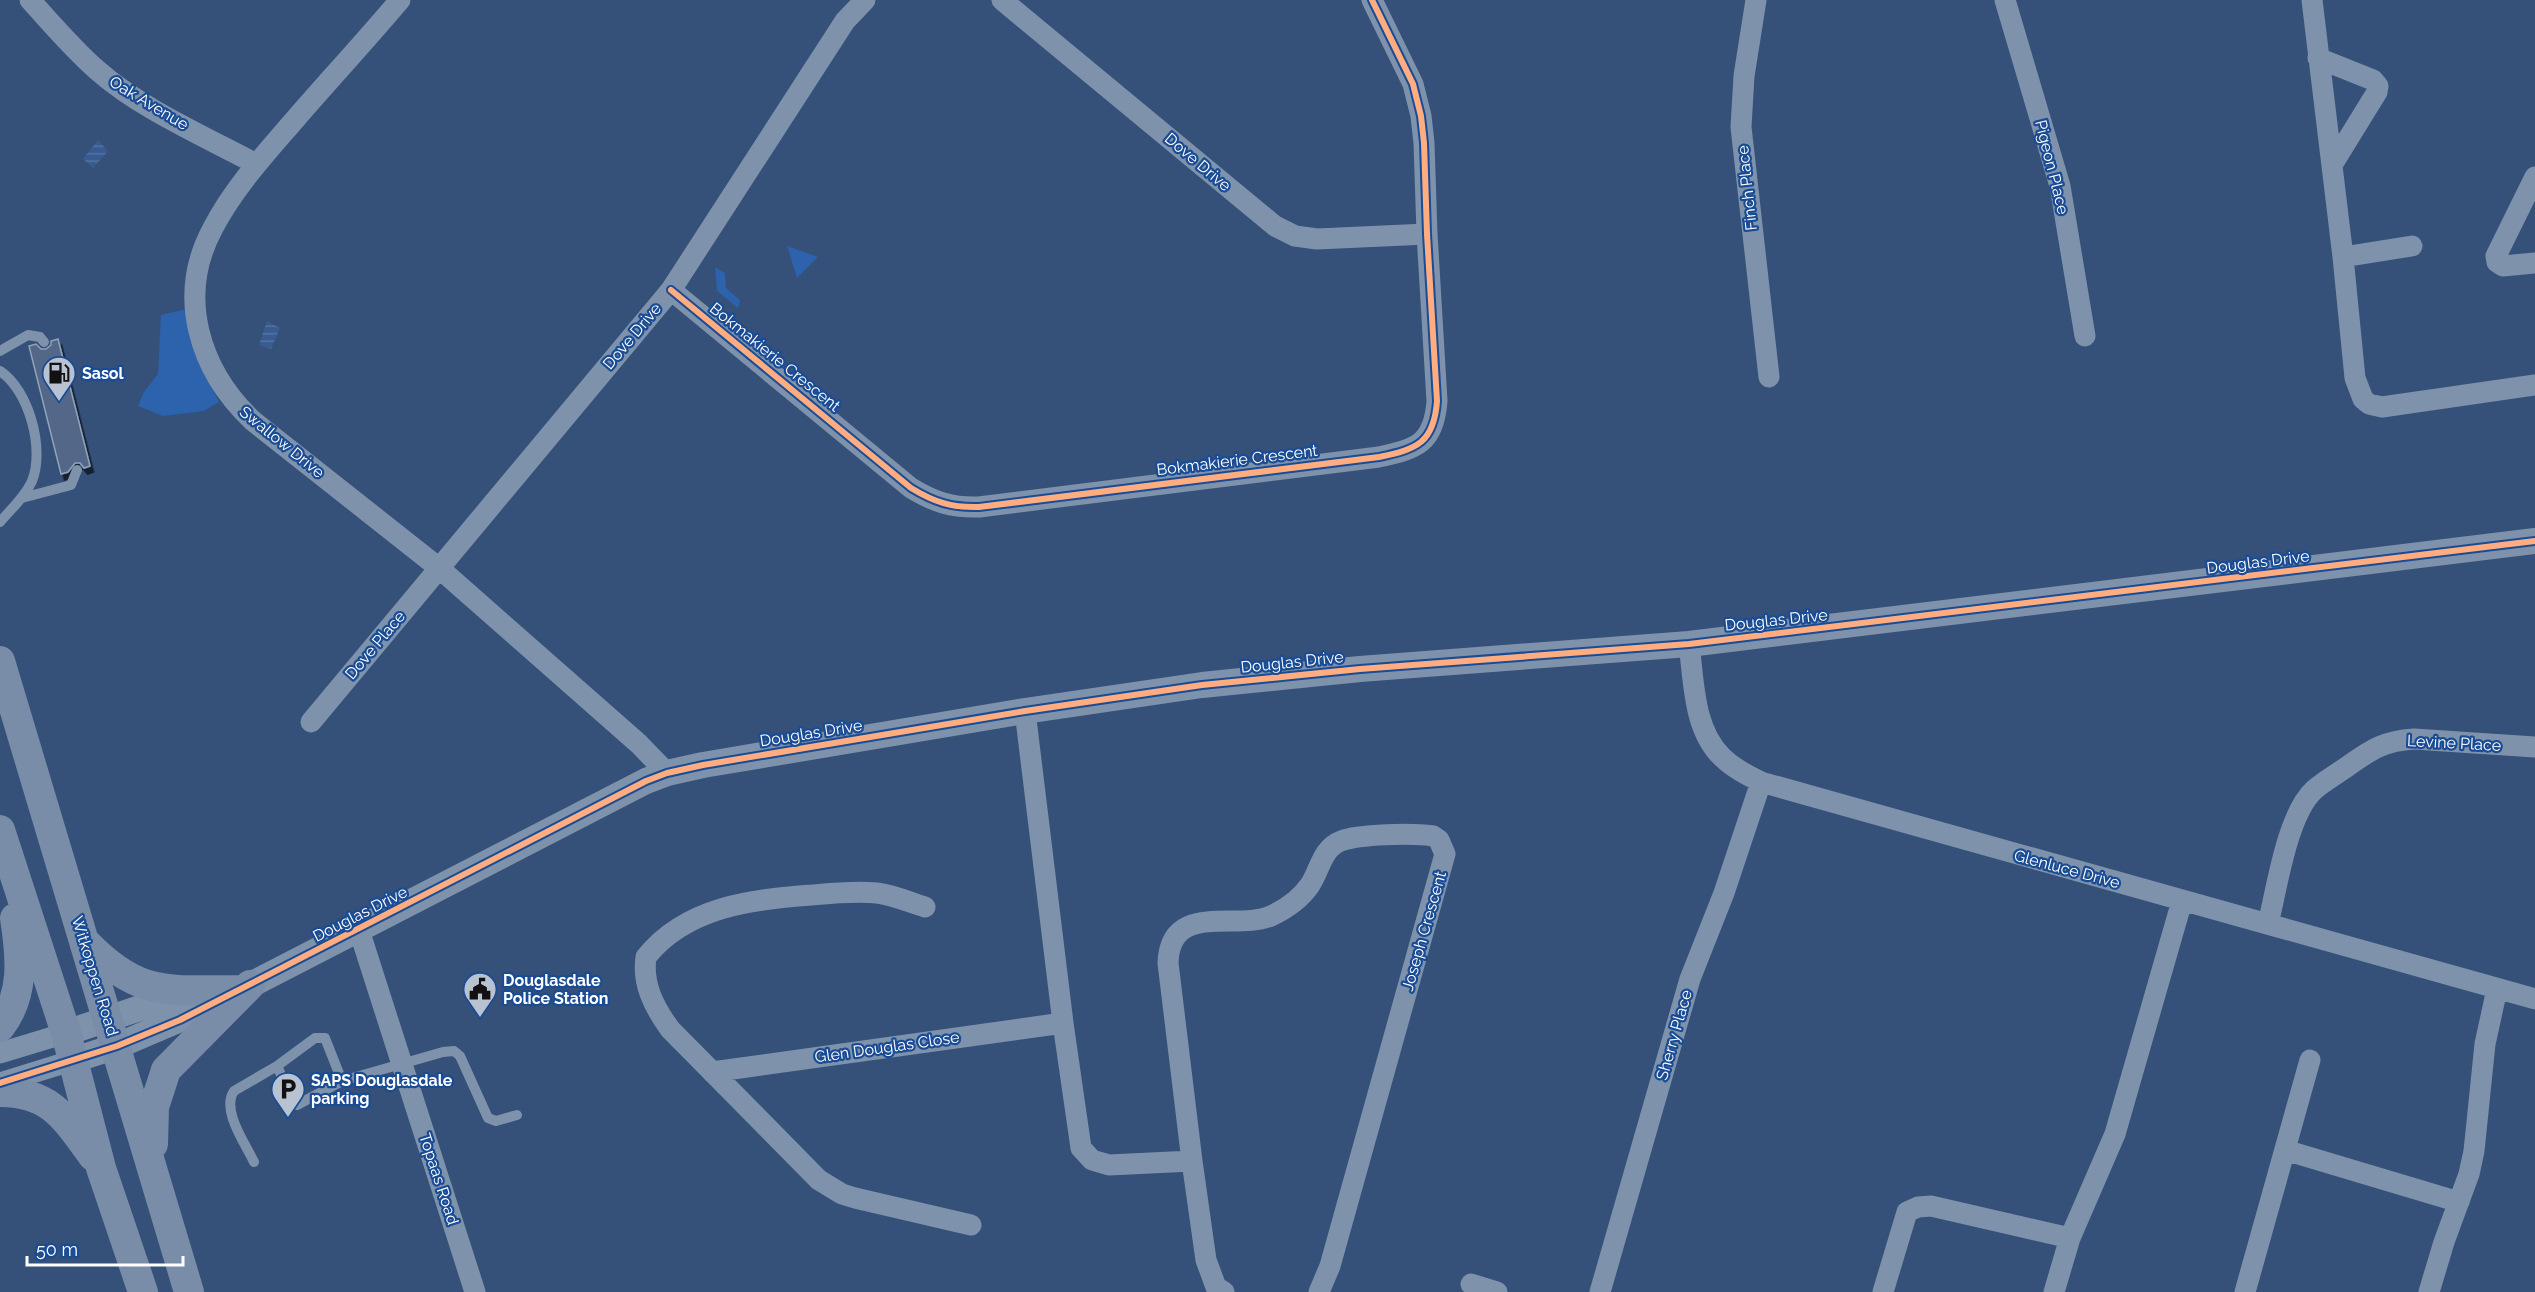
<svg xmlns="http://www.w3.org/2000/svg" width="2535" height="1292" viewBox="0 0 2535 1292" font-family="Raleway,sans-serif">
	<style>
		.green { fill: #2d62ac }
		.water { fill: url(#water-rules) }
		.building { fill: #526888; stroke: #92a2b9; stroke-width: 1.5; filter: url(#shadow) }
		.lines { fill: none; stroke-linecap: round; stroke-linejoin: round }
		.service { stroke: #7e92ab; stroke-width: 10 }
		.minor { stroke: #7e92ab; stroke-width: 21 }
		.tertiary { stroke: #7e92ab; stroke-width: 26 }
		.secondary { stroke: #798ca8; stroke-width: 30 }
		.cycleway-casing { stroke: #194c95; stroke-width: 10 }
		.cycleway { stroke: #ffac80; stroke-width: 6 }
		.labels { text-anchor: middle; dominant-baseline: central; stroke-width: 4.5; stroke-linejoin: round; paint-order: stroke }
		.street-label { font-size: 16px; fill: #fff; stroke: #194c95 }
		.poi-label { font-size: 16px; font-weight: bold; fill: #fff; stroke: #194c95; text-anchor: start }
	</style>
	<defs>
		<pattern id="water-rules" width="6" height="5" patternUnits="userSpaceOnUse" patternTransform="scale(1.5)"><rect width="6" height="5" fill="#385c91"/><path d="M0 2.5h6" fill="none" stroke="#5674a2"/></pattern>
		<filter id="shadow"><feDropShadow dx="3.5" dy="6" stdDeviation="0" flood-color="#0009"/></filter>
	</defs>
	<rect width="100%" height="100%" fill="#355179"/>
	<path class="green" d="M787 246 818 257 797 278Z
		M715 267 725 273 726 288 740 300 738 308 717 291Z
		M186 309 196 354 219 402 204 411 163 416 138 406 144 392 158 374 161 315Z"/>
	<path class="water" d="M98 140 108 151 93 168 83 159Z
		M267 321 280 328 271 349 259 345Z"/>
	<path class="building" d="M58 339 90 466 84 468 80 463H75L68 472 61 474 29 346 36 344 41 349H46L51 345V341Z"/>
	<g class="lines">
		<path class="service" d="M0 351 28 335 40 337 44 342
			M0 371C29 390 45 449 32 481 25 497 11 509 0 522
			M22 498 71 485 77 470
			M277 1066 293 1101 297 1105 342 1081
			M254 1162C245 1143 221 1110 234 1091L277 1066 315 1038H325L342 1081 443 1052 454 1051 460 1056 488 1118 496 1121 517 1115"/>
		<path class="minor" d="M30 0C52 24 73 49 97 70 141 109 204 136 256 164
			M400 0C367 39 332 77 298 116 268 151 235 186 213 228 176 296 199 370 253 421L439 568 639 744 667 773
			M1002 0 1275 226 1295 236 1317 239 1427 234
			M1756 0 1744 76 1741 127 1769 377
			M2005 0 2060 186 2085 336
			M2312 0 2343 257 2355 378 2363 399 2369 404 2382 407 2535 385
			M2318 58 2373 80 2378 86 2377 92 2332 165
			M2535 177 2496 256 2497 262 2503 266 2535 263
			M2343 257 2412 246
			M671 290 911 488C934 502 952 508 979 507L1379 457C1417 449 1434 443 1437 401L1427 234 1424 143 1421 116 1413 84 1372 0
			M1689 644C1694 681 1693 729 1722 757 1733 768 1747 775 1761 782L2535 999
			M1025 711 1063 1023 1081 1148 1092 1160 1109 1165 1192 1161
			M311 722 671 290 845 21 865 0
			M925 907C909 902 893 895 877 893 855 891 834 893 812 895 752 899 686 907 646 957 642 984 654 1007 670 1029L819 1180 842 1194 855 1198 971 1225
			M2268 924C2277 888 2287 815 2314 790 2324 781 2337 774 2348 766 2372 749 2384 741 2414 739L2535 747
			M359 930 475 1292
			M0 1053 66 1033
			M712 1072 1063 1023
			M0 1083 74 1060
			M2285 1150 2459 1202
			M1471 1284 1497 1292
			M1224 1292 1216 1287 1206 1260 1192 1161 1168 963C1170 901 1236 931 1271 916 1286 909 1301 898 1310 885 1320 870 1322 848 1341 841 1359 834 1413 833 1433 836L1439 840 1445 854 1330 1266 1319 1292
			M1600 1292 1690 979 1724 893 1761 782
			M1883 1292 1907 1212 1918 1207 1931 1206 2070 1238 2115 1134 2182 901
			M2054 1292 2070 1238
			M2245 1292 2310 1060
			M2429 1292 2444 1242 2469 1174 2474 1151 2485 1044 2497 989"/>
		<path class="tertiary" d="M66 1033 143 1007 192 997
			M74 1060 117 1046 206 1008 646 781 667 773 703 765 1025 711 1202 685 1360 669 1689 644 2535 541"/>
		<path class="secondary" d="M0 661 189 1292
			M0 830 66 1033 101 1168 143 1292
			M85 942C139 998 167 990 239 990
			M0 1027C25 995 21 957 15 918
			M0 1092C51 1092 65 1118 93 1156
			M153 1144 154 1107 166 1070 250 985"/>
		<defs>
			<path id="cycleway" d="M671 290 911 488C934 502 952 508 979 507L1379 457C1417 449 1434 443 1437 401L1427 234 1424 143 1421 116 1413 84 1372 0
				M0 1083 117 1046 180 1020 646 781 667 773 703 765 1025 711 1202 685 1360 669 1689 644 2535 541"/>
		</defs>
		<use href="#cycleway" class="cycleway-casing"/>
		<use href="#cycleway" class="cycleway"/>
	</g>
	<defs>
		<symbol id="fuel-pin" viewBox="-11 -11 22 30"><path d="M0 17L-7.5 6A9.5 9.5 0 1 1 7.5 6Z" fill="#b8c2d0" stroke="#194c95"/><path d="M-5.5-6h7V0h2V4h1.3V-2.5L3-4.5l.8-.8L6-3V5H2.5V1h-1V6h-7ZM-4.2-4.7v3.2H.2V-4.7Z" fill="#111"/></symbol>
		<symbol id="civic-pin" viewBox="-11 -11 22 30"><path d="M0 17L-7.5 6A9.5 9.5 0 1 1 7.5 6Z" fill="#b8c2d0" stroke="#194c95"/><path d="M-.6-6.5H3V-4.5H.6V-3L4-1V1h2V6H-6V1h2V-1L-.6-3ZM-1.2 2.5V6h2.4V2.5Z" fill="#111"/></symbol>
		<symbol id="parking-pin" viewBox="-11 -11 22 30"><path d="M0 17L-7.5 6A9.5 9.5 0 1 1 7.5 6Z" fill="#b8c2d0" stroke="#194c95"/><path d="M-3.5-5.5H1a3.5 3.5 0 0 1 0 7H-1V5.5H-3.5ZM-1-3.4V-.6H.8a1.4 1.4 0 0 0 0-2.8Z" fill="#111"/></symbol>
	</defs>
	<g fill-rule="evenodd">
		<use href="#fuel-pin" x="40" y="354" width="38" height="52"/>
		<use href="#civic-pin" x="461" y="970" width="38" height="52"/>
		<use href="#parking-pin" x="269" y="1070" width="38" height="52"/>
	</g>
	<g class="labels">
		<g class="street-label">
			<text transform="translate(149 103) rotate(31)">Oak Avenue</text>
			<text transform="translate(1198 162) rotate(40)">Dove Drive</text>
			<text transform="translate(2052 167) rotate(76)">Pigeon Place</text>
			<text transform="translate(1747 188) rotate(-96)">Finch Place</text>
			<text transform="translate(632 336) rotate(-50)">Dove Drive</text>
			<text transform="translate(775 357) rotate(39)">Bokmakierie Crescent</text>
			<text transform="translate(282 442) rotate(39)">Swallow Drive</text>
			<text transform="translate(1237 460) rotate(-7)">Bokmakierie Crescent</text>
			<text transform="translate(2258 562) rotate(-7)">Douglas Drive</text>
			<text transform="translate(1776 620) rotate(-6)">Douglas Drive</text>
			<text transform="translate(375 645) rotate(-50)">Dove Place</text>
			<text transform="translate(1292 662) rotate(-6)">Douglas Drive</text>
			<text transform="translate(811 733) rotate(-9)">Douglas Drive</text>
			<text transform="translate(2454 743) rotate(3)">Levine Place</text>
			<text transform="translate(2067 869) rotate(15)">Glenluce Drive</text>
			<text transform="translate(360 914) rotate(-27)">Douglas Drive</text>
			<text transform="translate(1424 931) rotate(-74)">Joseph Crescent</text>
			<text transform="translate(95 976) rotate(73)">Witkoppen Road</text>
			<text transform="translate(1674 1035) rotate(-74)">Sherry Place</text>
			<text transform="translate(887 1047) rotate(-8)">Glen Douglas Close</text>
			<text transform="translate(439 1179) rotate(72)">Topaas Road</text>
		</g>
		<g class="poi-label">
			<text x="82" y="373">Sasol</text>
			<text x="503" y="980">Douglasdale<tspan x="503" dy="18">Police Station</tspan></text>
			<text x="311" y="1080">SAPS Douglasdale<tspan x="311" dy="18">parking</tspan></text>
		</g>
	</g>
	<path d="M27 1256v9h156v-9" fill="none" stroke="#ffffff" stroke-width="3"/>
	<text x="36" y="1256" font-size="18" fill="#ffffff" stroke="#194c95" stroke-width="4.5" paint-order="stroke">50 m</text>
</svg>
